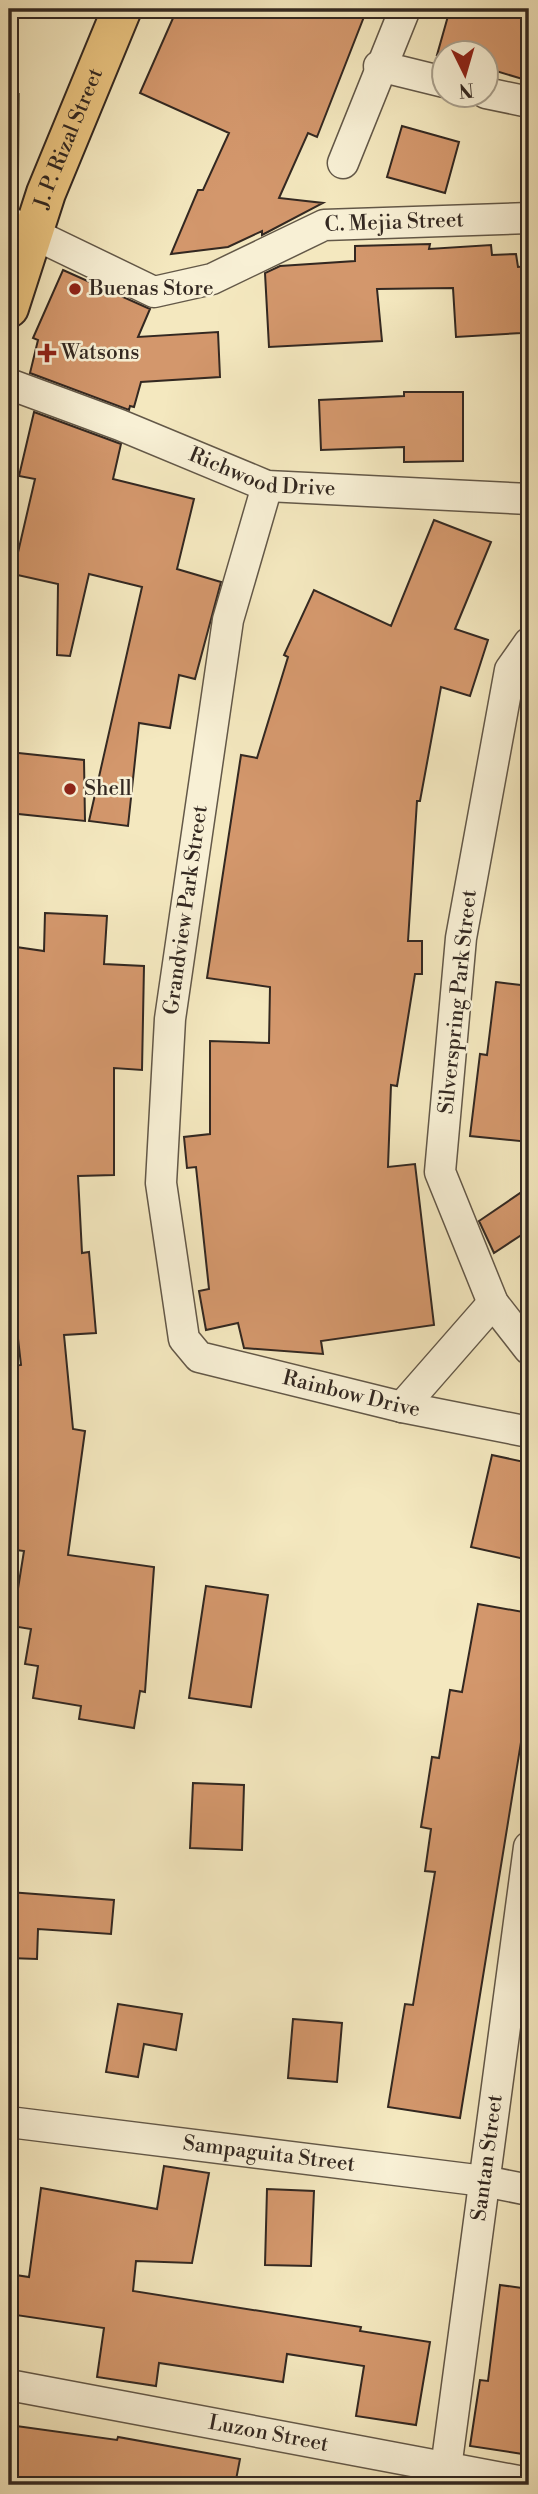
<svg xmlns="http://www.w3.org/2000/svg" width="538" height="2494" viewBox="0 0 538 2494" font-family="'Libre Bodoni',serif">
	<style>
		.green { fill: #bfc58f; stroke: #797658; stroke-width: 2 }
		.building { fill: #d3976c; stroke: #332821; stroke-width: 2 }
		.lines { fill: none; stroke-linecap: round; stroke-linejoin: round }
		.street-casing { stroke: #635848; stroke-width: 33 }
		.primary-casing { stroke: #332821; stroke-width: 42 }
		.street { stroke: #f8f0d5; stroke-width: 30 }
		.primary { stroke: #eac480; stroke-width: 38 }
		.poi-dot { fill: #8f2418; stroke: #f8f0d5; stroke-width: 2.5 }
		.labels { text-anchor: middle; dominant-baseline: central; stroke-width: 5; stroke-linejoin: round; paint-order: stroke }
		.street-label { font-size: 21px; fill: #332821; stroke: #f8f0d5 }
		.poi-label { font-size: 21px; fill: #332821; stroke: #f8f0d5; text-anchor: start }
	</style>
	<rect width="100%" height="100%" fill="#f4e8bf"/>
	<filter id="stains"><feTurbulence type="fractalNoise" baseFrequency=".00286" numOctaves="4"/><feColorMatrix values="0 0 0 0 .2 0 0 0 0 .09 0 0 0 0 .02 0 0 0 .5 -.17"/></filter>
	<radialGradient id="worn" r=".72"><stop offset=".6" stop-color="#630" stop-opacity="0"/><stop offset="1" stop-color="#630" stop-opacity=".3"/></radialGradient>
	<path class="green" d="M9 94H19L18 172H9Z"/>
	<path class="building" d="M177 9H367L317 137 308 133 279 198 323 203 262 235V231L228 247 171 254 198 190H203L229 133 140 93Z
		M450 9H529V81L486 68V52L437 55Z
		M402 126 459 142 445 193 387 177Z
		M430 244 429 249 491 245 492 255 516 254 518 267 529 266V325L521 326V333L456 337 453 288 377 289 382 341 269 347 265 273 280 266 355 261V246Z
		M63 270 150 309 138 337 218 332 220 377 141 382 134 407 130 406 129 410 30 373 38 340 33 338Z
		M404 392H463V461L404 462V447L321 450 319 400 404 396Z
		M34 412 121 444 113 479 194 499 177 569 221 582 195 679 179 675 170 728 139 723 128 826 89 821 142 587 89 574 70 656 57 655 58 584 13 574 35 479 19 476Z
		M434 520 491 542 455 629 488 640 470 696 441 687 420 801H417L408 941H422V974H415L397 1086 391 1085 388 1167 415 1164 434 1325 321 1341 323 1354 244 1348 238 1323 206 1330 199 1291 209 1289 196 1167 187 1168 184 1137 210 1134V1041L269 1043 270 987 207 978 241 755 257 758 288 657 284 655 314 590 391 626Z
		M9 752 84 760 85 821 9 813Z
		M45 913 107 916 104 964 144 966 142 1070 114 1068V1175L78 1176 82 1253 89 1252 96 1333 64 1335 73 1429 85 1431 68 1555 154 1567 145 1692 140 1691 134 1728 79 1719 81 1706 33 1698 38 1666 25 1664 31 1629 12 1626 24 1551 9 1549V1420L18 1421 13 1366 21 1365 9 1260V946L44 951Z
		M496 982 529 986V1142L470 1136 480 1054 487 1055Z
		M529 1187V1230L494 1253 479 1221Z
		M492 1455 529 1463V1560L471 1547Z
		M206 1586 268 1595 251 1707 189 1698Z
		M478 1604 529 1613V1693L460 2118 388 2107 405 2004 413 2005 435 1872 425 1871 431 1829 421 1827 432 1757 439 1758 450 1690 462 1692Z
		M193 1783 244 1785 242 1850 190 1848Z
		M9 1892 114 1900 111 1934 38 1929 37 1959 9 1958Z
		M118 2004 182 2014 176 2050 144 2044 138 2077 106 2072Z
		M293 2019 342 2023 337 2082 288 2078Z
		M164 2166 209 2173 192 2263 136 2261 133 2291 361 2327 360 2331 430 2342 416 2425 356 2416 364 2366 287 2354 283 2382 159 2363 156 2386 97 2377 104 2328 9 2314V2274L29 2277 41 2188 157 2209Z
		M267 2189 314 2191 311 2266 265 2265Z
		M500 2285 529 2289V2455L470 2446 480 2380 488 2381Z
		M9 2425 117 2440 118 2437 240 2459 235 2485H9Z"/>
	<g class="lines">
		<defs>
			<g id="street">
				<path d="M379 66 444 82"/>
				<path d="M486 93 529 102"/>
				<path d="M343 163 405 9"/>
				<path id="s1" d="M9 222 154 292 212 279 324 225 529 218"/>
				<path id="s2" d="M9 384 120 425 267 486 529 499"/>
				<path id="s3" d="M267 486 228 620 170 1019 161 1183 184 1339 199 1357 402 1407 529 1432"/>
				<path d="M529 643 510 670 461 938 440 1172 493 1303 529 1349"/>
				<path d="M402 1407 493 1303"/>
				<path id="s4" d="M9 2122 484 2181 529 2190"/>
				<path id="s5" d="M9 2385 529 2483"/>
				<path id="s6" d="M446 2468 529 1847"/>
			</g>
			<g id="primary">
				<path id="s7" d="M9 308 46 193 122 9"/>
			</g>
		</defs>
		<use href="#street" class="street-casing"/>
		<use href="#primary" class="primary-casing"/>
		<use href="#street" class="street"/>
		<use href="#primary" class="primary"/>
	</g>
	<g class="poi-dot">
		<circle cx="75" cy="289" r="7"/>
		<path d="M43.5 342.5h7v7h7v7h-7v7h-7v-7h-7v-7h7z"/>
		<circle cx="70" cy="789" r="7"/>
	</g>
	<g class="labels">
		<g class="street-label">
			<text stroke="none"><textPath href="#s7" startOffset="180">J. P. Rizal Street</textPath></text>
			<text stroke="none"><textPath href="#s1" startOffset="415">C. Mejia Street</textPath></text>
			<text stroke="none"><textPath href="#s2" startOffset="270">Richwood Drive</textPath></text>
			<text transform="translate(186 910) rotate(-82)">Grandview Park Street</text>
			<text transform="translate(458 1002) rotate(-84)">Silverspring Park Street</text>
			<text stroke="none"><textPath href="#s3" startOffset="1045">Rainbow Drive</textPath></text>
			<text stroke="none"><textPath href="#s4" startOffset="262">Sampaguita Street</textPath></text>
			<text stroke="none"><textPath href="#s6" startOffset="313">Santan Street</textPath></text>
			<text stroke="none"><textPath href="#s5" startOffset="264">Luzon Street</textPath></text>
		</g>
		<g class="poi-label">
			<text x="89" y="289">Buenas Store</text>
			<text x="61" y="353">Watsons</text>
			<text x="84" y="789">Shell</text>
		</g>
	</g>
	<rect width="538" height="2494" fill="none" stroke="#f4e8bf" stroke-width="35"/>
	<rect x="10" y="10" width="517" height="2473" fill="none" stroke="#332821" stroke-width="3.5"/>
	<rect x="18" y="18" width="503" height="2459" fill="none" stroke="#332821" stroke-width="2"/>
	<g transform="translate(465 74) rotate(175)"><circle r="33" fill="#f8f0d5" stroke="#a9a08d" stroke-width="2"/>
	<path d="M0-5L12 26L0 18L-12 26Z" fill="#8f2418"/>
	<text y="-10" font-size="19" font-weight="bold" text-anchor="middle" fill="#332821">N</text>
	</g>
	<rect width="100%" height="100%" filter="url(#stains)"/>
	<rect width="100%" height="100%" fill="url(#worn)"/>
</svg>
